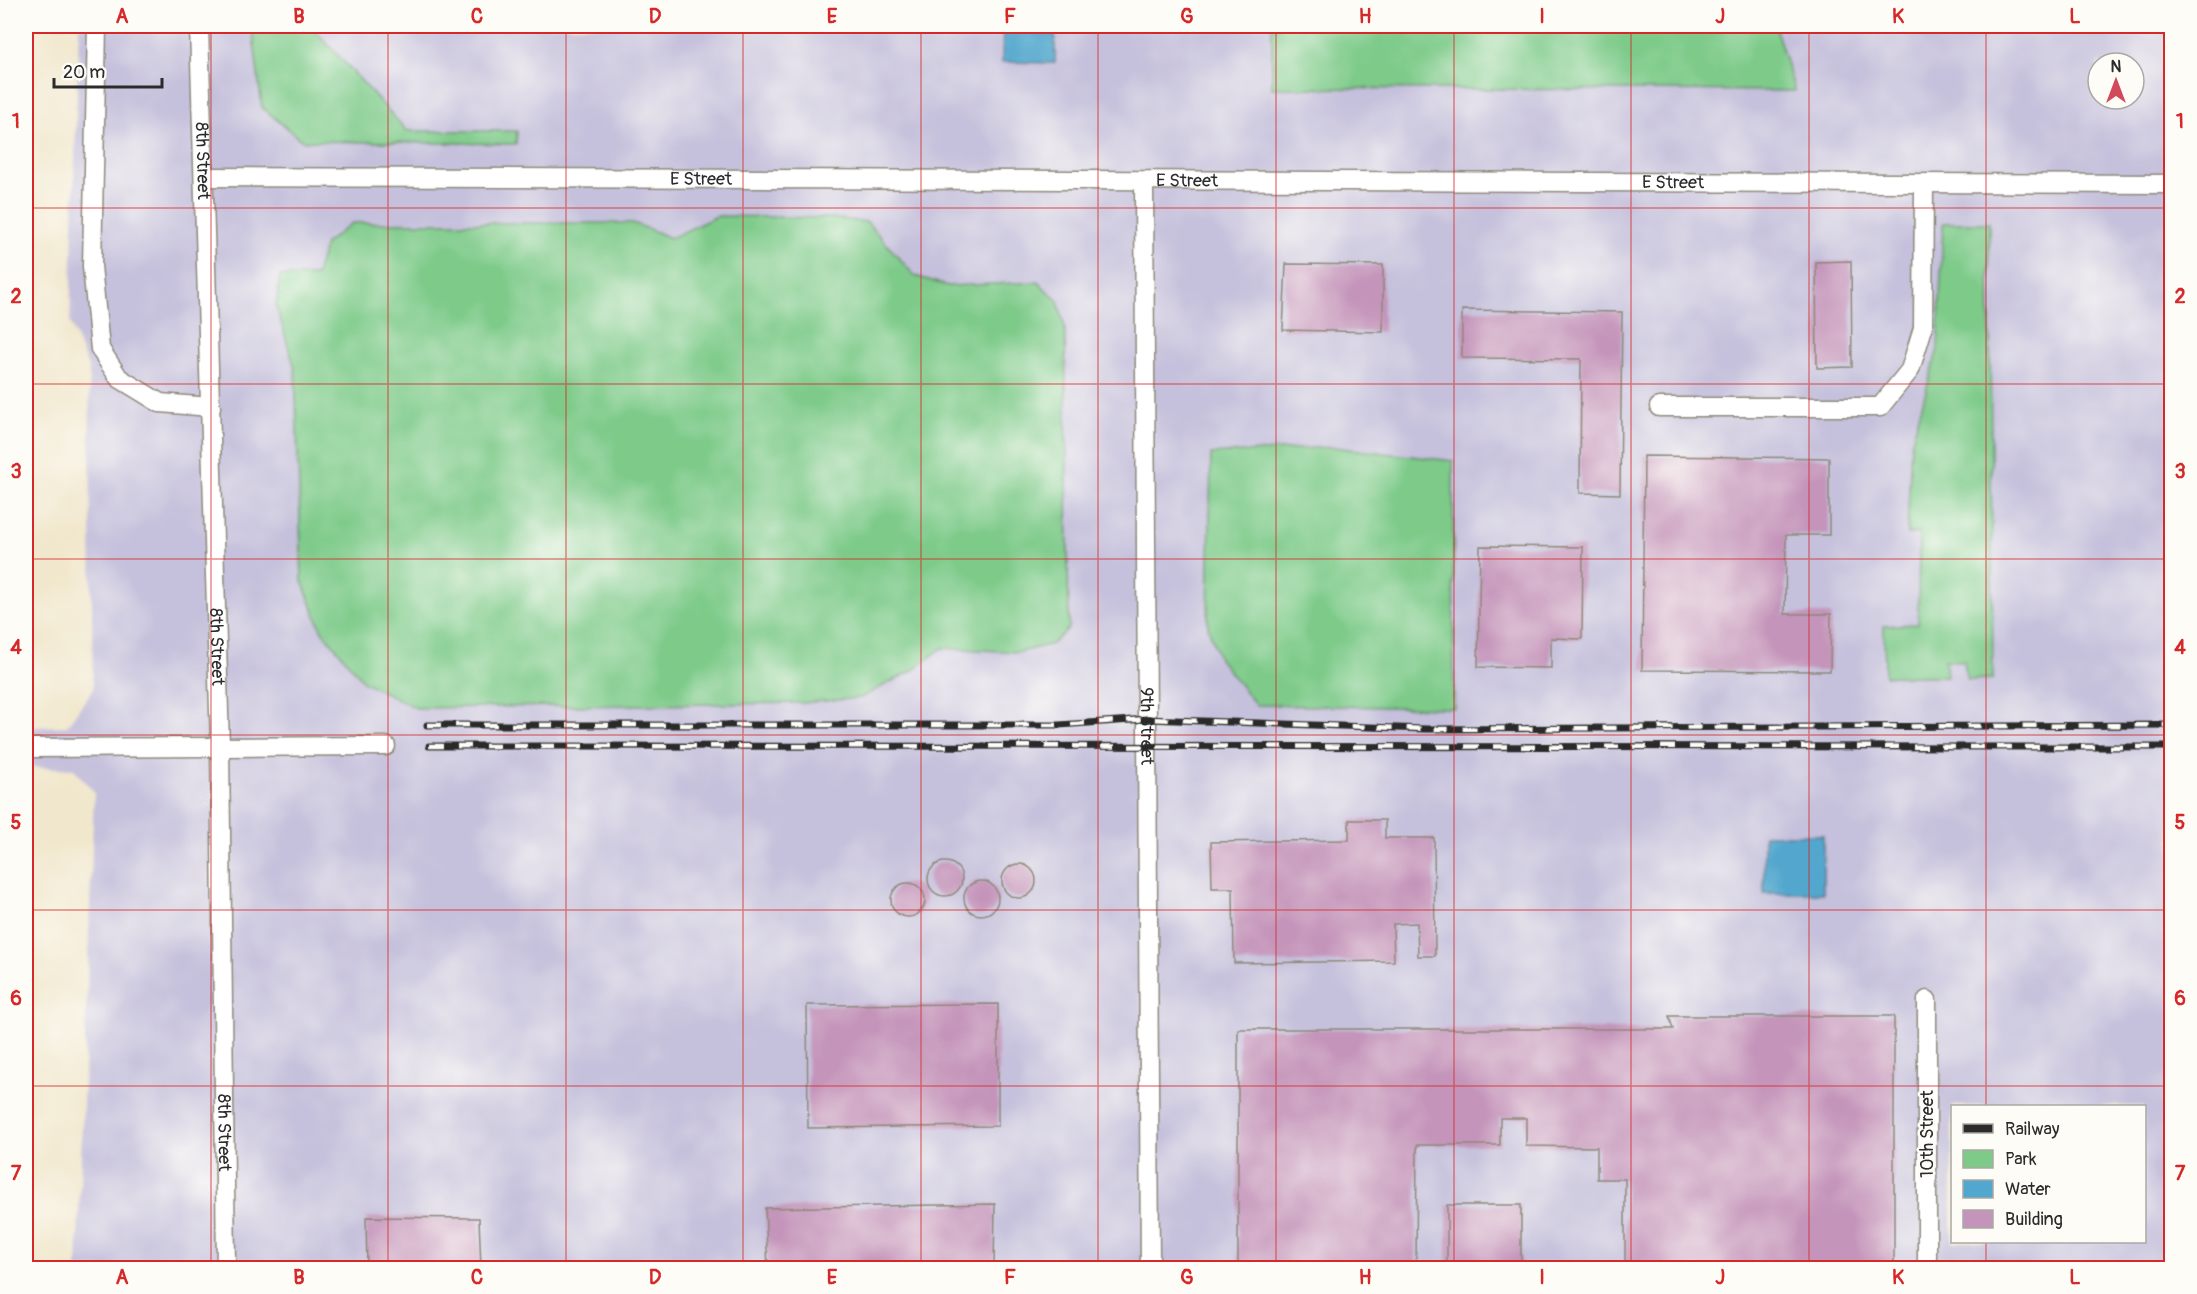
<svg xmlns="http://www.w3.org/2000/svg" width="2197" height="1294" viewBox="0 0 2197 1294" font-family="Pangolin,sans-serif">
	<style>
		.industrial { fill: #c5c0db; fill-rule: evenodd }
		.green { fill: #7dca89; stroke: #547a5a; stroke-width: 1.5 }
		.water { fill: #52a7ce; stroke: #3e697c; stroke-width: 1.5 }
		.building { fill: #c494ba }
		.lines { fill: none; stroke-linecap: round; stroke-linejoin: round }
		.service-casing { stroke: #8e897c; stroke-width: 21 }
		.service { stroke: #fff; stroke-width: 18 }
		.rail-casing { stroke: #2b2b2b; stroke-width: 7 }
		.rail { stroke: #fdfcf7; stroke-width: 4.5; stroke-dasharray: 14; stroke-linecap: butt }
		.grid { fill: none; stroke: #d62828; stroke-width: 1.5; stroke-opacity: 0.55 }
		.labels { text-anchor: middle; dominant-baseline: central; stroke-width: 5; stroke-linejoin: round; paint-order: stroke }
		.street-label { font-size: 18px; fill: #2b2b2b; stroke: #fdfcf7 }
		.neatline { fill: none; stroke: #d62828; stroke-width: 2 }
		.grid-label { font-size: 20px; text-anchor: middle; font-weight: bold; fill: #d62828 }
	</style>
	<rect width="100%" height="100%" fill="#fdfcf7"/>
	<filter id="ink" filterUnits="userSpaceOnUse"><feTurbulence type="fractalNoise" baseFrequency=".0167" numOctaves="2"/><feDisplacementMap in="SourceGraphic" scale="12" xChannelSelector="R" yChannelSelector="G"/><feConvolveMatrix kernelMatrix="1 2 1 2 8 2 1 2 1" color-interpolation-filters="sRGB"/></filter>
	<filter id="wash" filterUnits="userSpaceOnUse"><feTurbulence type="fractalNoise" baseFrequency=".008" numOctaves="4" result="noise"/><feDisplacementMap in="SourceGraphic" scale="24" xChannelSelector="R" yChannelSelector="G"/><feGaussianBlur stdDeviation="1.35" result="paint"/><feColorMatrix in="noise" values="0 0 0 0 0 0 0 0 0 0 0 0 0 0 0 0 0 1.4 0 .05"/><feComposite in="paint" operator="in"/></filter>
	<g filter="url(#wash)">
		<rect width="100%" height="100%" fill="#f1e7cc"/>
		<path class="industrial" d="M79 26H2171V1268H77L94 792 74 769 31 767V727L67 726 93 689 89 370 70 322ZM2098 63H2134V99H2098ZM1952 1106H2144V1242H1952Z"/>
		<path class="green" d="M252 26H311L407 131H517L516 144 302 141 262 107Z
			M1272 26H1775L1795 91 1272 88Z
			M717 216 831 218 867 222 915 276 948 286 1038 282 1058 301 1065 328 1069 628 1052 644 1020 652 942 648 912 671 860 698 802 703 416 708 364 682 322 631 302 581 295 368 276 306 280 276H316L325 244 352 223H633L671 238Z
			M1943 223H1989L1993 679 1967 680 1964 661 1945 660 1947 676H1885L1884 626 1918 624 1919 533 1907 534 1911 444 1938 349Z
			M1333 447 1453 461 1454 708 1256 705 1219 659 1208 626 1211 454Z"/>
		<path class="water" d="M1003 26H1055V63L1002 62Z
			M1764 835H1823V893H1764Z"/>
		<g id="blocks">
			<path class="building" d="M1851 261 1852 367 1817 368 1816 262Z
				M1286 264 1383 265V332L1283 330Z
				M1462 310 1622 312 1620 494 1580 493 1581 359 1462 358Z
				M1644 456 1829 458V535H1786L1785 614H1831L1830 671 1642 670Z
				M1480 546 1583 547 1582 639 1551 638V668L1478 667Z
				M1349 820H1385V838H1434L1435 956H1418L1417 923 1393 924 1394 961 1234 963 1233 888H1212L1211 842 1349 840Z
				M928 879a17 17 0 1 1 34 0a17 17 0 1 1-34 0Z
				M1002 881a17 17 0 1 1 34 0a17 17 0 1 1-34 0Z
				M964 898a17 17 0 1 1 34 0a17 17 0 1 1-34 0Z
				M891 900a17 17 0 1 1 34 0a17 17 0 1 1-34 0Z
				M998 1004V1126L808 1128 807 1005Z
				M1669 1016H1894V1268H1625V1179H1597V1147L1526 1146V1118H1500V1145H1417L1416 1268H1309V1263H1238V1029H1673Z
				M995 1204 994 1268H768L765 1208Z
				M1447 1205H1521V1268H1447Z
				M366 1217 479 1218 481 1268H367Z"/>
		</g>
	</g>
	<g filter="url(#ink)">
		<use href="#blocks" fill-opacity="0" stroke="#8e897c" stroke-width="1.5"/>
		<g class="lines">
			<defs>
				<g id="service">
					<path d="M97 26 92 266 100 349 119 378 160 403 211 407"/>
					<path id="s1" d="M199 26 220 746 226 1268"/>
					<path id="s2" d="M205 177 2172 184"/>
					<path id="s3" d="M1144 183 1150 1268"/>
					<path d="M1659 407H1880L1910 370 1923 328 1924 184"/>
					<path d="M26 748 386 746"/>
					<path d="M1927 1000V1268"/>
				</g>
			</defs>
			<use href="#service" class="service-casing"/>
			<use href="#service" class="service"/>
			<defs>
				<path id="rail" d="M427 725H1059L1147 719 1426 729 2172 725
					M429 746 2172 747"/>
			</defs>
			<use href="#rail" class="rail-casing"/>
			<use href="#rail" class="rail"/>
		</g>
	</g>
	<path class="grid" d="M211 26V1268M388 26V1268M566 26V1268M743 26V1268M921 26V1268M1098 26V1268M1276 26V1268M1454 26V1268M1631 26V1268M1809 26V1268M1986 26V1106M26 208H2172M26 384H2172M26 559H2172M26 735H2172M26 910H2172M26 1086H2172M1986 1242V1268"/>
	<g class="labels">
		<g class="street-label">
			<text stroke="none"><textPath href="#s1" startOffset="135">8th Street</textPath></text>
			<text stroke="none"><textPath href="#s2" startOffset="496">E Street</textPath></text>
			<text stroke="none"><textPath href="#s2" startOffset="982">E Street</textPath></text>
			<text stroke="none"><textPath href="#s2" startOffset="1468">E Street</textPath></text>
			<text stroke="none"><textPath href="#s1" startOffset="621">8th Street</textPath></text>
			<text stroke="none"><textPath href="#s3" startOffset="543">9th Street</textPath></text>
			<text stroke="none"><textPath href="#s1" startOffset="1107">8th Street</textPath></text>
			<text transform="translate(1927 1134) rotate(-90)">10th Street</text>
		</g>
	</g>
	<rect width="2197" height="1294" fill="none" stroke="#fdfcf7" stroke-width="66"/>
	<rect x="1951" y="1105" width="195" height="138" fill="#fdfcf7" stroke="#a9a8a5" stroke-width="1.5"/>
	<rect x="1963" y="1124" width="30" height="9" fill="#2b2b2b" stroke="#a9a8a5" stroke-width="1.5"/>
	<text x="2005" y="1135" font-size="18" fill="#2b2b2b">Railway</text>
	<rect x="1963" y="1150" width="30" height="18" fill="#7dca89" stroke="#a9a8a5" stroke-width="1.5"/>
	<text x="2005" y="1165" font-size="18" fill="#2b2b2b">Park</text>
	<rect x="1963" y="1180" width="30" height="18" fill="#52a7ce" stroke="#a9a8a5" stroke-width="1.5"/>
	<text x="2005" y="1195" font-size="18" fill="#2b2b2b">Water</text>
	<rect x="1963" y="1210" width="30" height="18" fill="#c494ba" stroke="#a9a8a5" stroke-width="1.5"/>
	<text x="2005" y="1225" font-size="18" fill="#2b2b2b">Building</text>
	<g transform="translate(2116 81)"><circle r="28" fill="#fdfcf7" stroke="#a9a8a5" stroke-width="1.5"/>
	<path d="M0-4.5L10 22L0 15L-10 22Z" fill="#d1495b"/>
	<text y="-9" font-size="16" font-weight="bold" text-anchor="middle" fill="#2b2b2b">N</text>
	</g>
	<path d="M54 78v9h108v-9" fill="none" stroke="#2b2b2b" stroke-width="3"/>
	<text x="63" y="78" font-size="18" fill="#2b2b2b" stroke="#fdfcf7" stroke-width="4.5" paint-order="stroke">20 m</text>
	<rect x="33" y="33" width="2131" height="1228" class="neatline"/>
	<g class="grid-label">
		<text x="122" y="23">A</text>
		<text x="299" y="23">B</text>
		<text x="477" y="23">C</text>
		<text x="655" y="23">D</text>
		<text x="832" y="23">E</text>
		<text x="1010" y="23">F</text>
		<text x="1187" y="23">G</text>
		<text x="1365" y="23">H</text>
		<text x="1542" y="23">I</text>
		<text x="1720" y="23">J</text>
		<text x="1898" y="23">K</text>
		<text x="2075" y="23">L</text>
		<text x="16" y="128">1</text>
		<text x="2180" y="128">1</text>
		<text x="16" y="303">2</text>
		<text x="2180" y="303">2</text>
		<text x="16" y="478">3</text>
		<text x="2180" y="478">3</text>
		<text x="16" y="654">4</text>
		<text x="2180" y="654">4</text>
		<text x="16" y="829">5</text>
		<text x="2180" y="829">5</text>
		<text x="16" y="1005">6</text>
		<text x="2180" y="1005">6</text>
		<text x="16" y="1180">7</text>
		<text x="2180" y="1180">7</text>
		<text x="122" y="1284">A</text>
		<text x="299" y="1284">B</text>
		<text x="477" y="1284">C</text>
		<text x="655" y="1284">D</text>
		<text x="832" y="1284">E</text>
		<text x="1010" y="1284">F</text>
		<text x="1187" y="1284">G</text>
		<text x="1365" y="1284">H</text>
		<text x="1542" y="1284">I</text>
		<text x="1720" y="1284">J</text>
		<text x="1898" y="1284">K</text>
		<text x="2075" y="1284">L</text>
	</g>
</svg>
